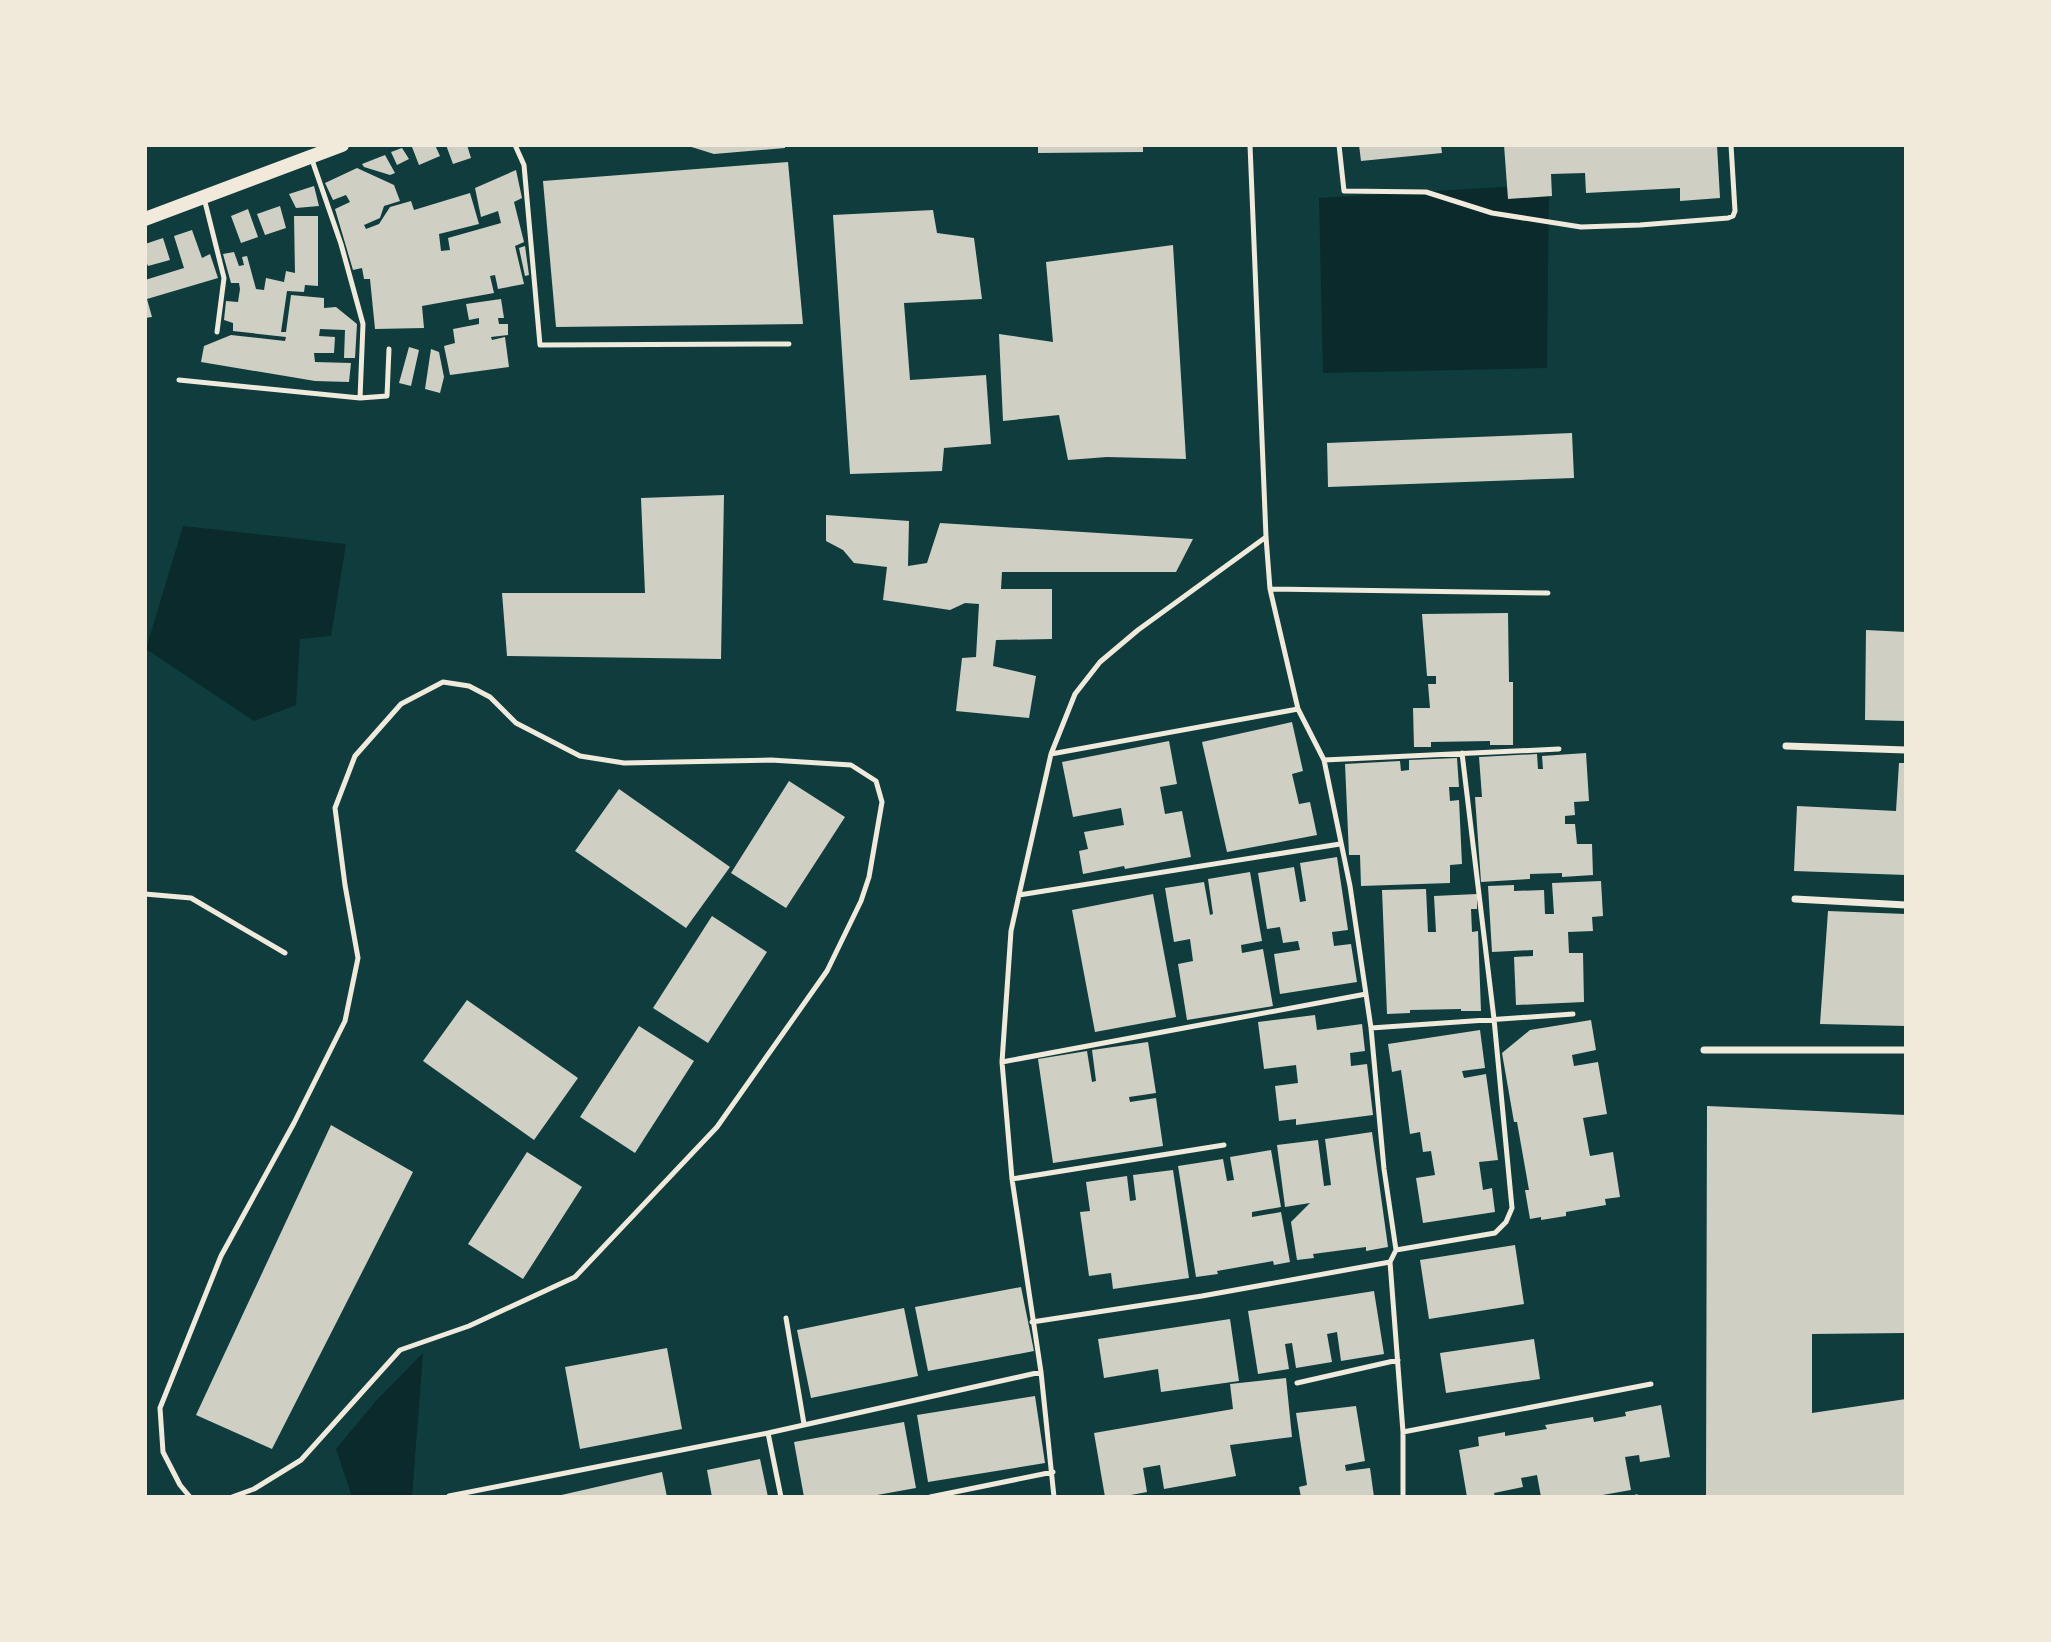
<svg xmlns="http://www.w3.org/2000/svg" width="2051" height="1642" viewBox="0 0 2051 1642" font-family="'Fira Sans',sans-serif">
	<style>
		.water { fill: #0a2a2b }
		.building { fill: #cfcfc3 }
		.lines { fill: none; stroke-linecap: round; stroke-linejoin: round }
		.service { stroke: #f1e9da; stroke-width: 5 }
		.minor { stroke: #f1e9da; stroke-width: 7 }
		.secondary { stroke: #f1e9da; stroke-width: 14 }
	</style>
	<rect width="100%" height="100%" fill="#0f3d3e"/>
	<path class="water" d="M1549 184 1547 368 1323 373 1319 198Z
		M183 526 346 544 331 636 300 639 296 705 254 721 146 649Z
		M423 1353 412 1497H352L336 1449 375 1402Z"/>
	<path class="building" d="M416 145H435L440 156 419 165 412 147Z
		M446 145H467L471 158 453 164Z
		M685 145H785V148L714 154Z
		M1038 145H1143V152L1038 153Z
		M1359 145H1441L1442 153 1361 161Z
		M1504 145H1717L1720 198 1680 201V188L1586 193 1585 173 1551 174 1552 196 1508 199Z
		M402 148 409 159 397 165 391 152Z
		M385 155 395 173 390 175 364 167 362 164Z
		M788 162 803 324 556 327 543 181Z
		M357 168 394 185 400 201 384 206 380 218 364 225 366 229 379 224 390 207 411 201 414 210 470 193 479 224 439 234 441 251 450 250 448 238 501 223 498 211 481 217 475 188 516 170 522 198 514 202 524 242 515 246 524 284 498 289 495 275 490 276 494 293 422 306 424 328 375 329 370 279H364L362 268 353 270 335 209 350 202 346 195 333 200 325 183Z
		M314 186 319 206 296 208 289 194Z
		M280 206 286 228 265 235 257 214Z
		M248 209 258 237 241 243 231 216Z
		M933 210 937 233 974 238 982 299 904 303 910 380 986 375 991 444 944 448 942 471 850 474 833 215Z
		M294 216H318V286L305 285 304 292 287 291 281 332H286L291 295 324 298V308L336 307 357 324 355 358H344L345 330 320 329 319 336 335 337 334 353H314L315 362 351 363 349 382 315 381 201 362 204 346 231 335 285 341 286 337 233 331V323L224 320 226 301 238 302 240 289 239 283H231L223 254 234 252 239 266 244 265 242 257 247 256 256 289 264 290 266 278 284 282 286 271 295 273Z
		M192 230 202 258 210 254 218 278 147 299 152 317 145 318V280L184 268 174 236Z
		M163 238 170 260 148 266 145 259V244Z
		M1173 245 1186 459 1107 457 1068 460 1059 415 1003 421 999 334 1053 342 1046 262Z
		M525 246 529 275 525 276 519 248Z
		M501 299 504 318H498L499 324H508V335L491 337 492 340 505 337 509 367 450 375 444 346 455 343 453 329 479 324V318L469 320 466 304Z
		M409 347 419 350 411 386 399 383Z
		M431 349 439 352 444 377 440 393 425 389Z
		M1572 433 1574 478 1328 487 1327 443Z
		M724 495 721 659 507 656 502 593H645L641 498Z
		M826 515 909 521 908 566 927 563 940 523 1193 539 1176 572H1002L1001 589H1052V639L996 640 993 666 1036 676 1029 718 956 711 962 658 976 657 979 604 965 603 950 610 883 600 887 567 854 563 843 550 826 541Z
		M1508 613 1509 682H1513V745H1490V741L1431 742V747H1414L1413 708H1430L1428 684H1436V676H1427L1422 614Z
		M1866 630 1906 632V721L1865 720Z
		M1292 722 1303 771 1292 774 1299 804 1310 802 1317 835 1227 852 1202 742Z
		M1169 741 1177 784 1160 787 1165 814 1182 811 1191 857 1125 869 1124 866 1083 874 1079 851 1088 849 1084 832 1124 825 1121 808 1073 817 1062 762Z
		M1586 753 1589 801 1574 802 1575 815 1565 816V824H1575L1577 844H1592L1593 875 1562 877V873L1530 874V879L1481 882 1475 797H1482L1479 757 1537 754 1538 769H1543L1542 756Z
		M1457 758 1459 787H1449L1450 801 1459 800 1462 864 1450 865V883L1361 886 1360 855H1349L1345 764 1400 761 1401 771 1409 770V760Z
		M1899 763H1906V875L1794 871 1797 806 1896 811Z
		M789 781 845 817 786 908 731 873Z
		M619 789 730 867 686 928 575 851Z
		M1337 857 1348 930 1332 932 1334 946 1351 944 1357 982 1280 994 1274 954 1300 950 1298 941 1283 943 1280 927 1267 929 1258 873 1294 867 1300 902 1306 901 1300 863Z
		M1250 872 1262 941 1241 945 1242 953 1263 949 1273 1006 1187 1020 1178 964 1193 961 1190 939 1174 942 1165 888 1204 882 1210 915 1213 914 1208 879Z
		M1601 881 1603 916 1592 917 1593 931 1568 932 1569 953H1583L1584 1002 1516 1005 1514 957 1533 956V950L1492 952 1488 886 1514 885V891L1544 890 1545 914H1554L1552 883Z
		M1426 889 1428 932H1436L1434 896 1477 894V909H1471L1472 932 1478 931 1481 1011H1461V1009L1410 1010V1013L1387 1014 1382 890Z
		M1153 894 1176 1017 1095 1032 1072 910Z
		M1828 911 1906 914V1026L1820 1024Z
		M712 916 767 952 708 1043 653 1008Z
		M467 1000 578 1078 534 1140 423 1061Z
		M1315 1015 1317 1030 1362 1024 1365 1051 1350 1053 1351 1066 1367 1064 1373 1115 1296 1125V1119L1279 1121 1275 1086 1298 1083 1296 1065 1264 1069 1258 1022Z
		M1591 1020 1596 1050 1572 1055 1574 1066 1598 1062 1607 1114 1583 1118 1590 1156 1613 1152 1620 1197 1605 1199 1606 1205 1566 1212V1216L1541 1220V1217L1530 1219 1525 1190H1529L1517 1122H1514L1502 1053 1530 1030Z
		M639 1026 694 1061 635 1153 580 1117Z
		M1480 1030 1485 1068 1462 1071 1464 1078 1486 1074 1498 1160 1479 1162 1483 1190 1492 1188 1495 1212 1423 1223 1416 1178 1435 1175 1431 1151 1423 1152 1420 1132 1410 1134 1401 1070 1392 1072 1388 1044Z
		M1148 1042 1156 1093 1129 1097 1130 1102 1156 1098 1163 1146 1053 1163 1038 1059 1087 1051 1092 1082 1096 1081 1092 1050Z
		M1707 1106 1906 1115V1333L1812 1334V1413L1906 1399V1497H1706Z
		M331 1125 413 1172 272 1449 196 1415Z
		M1372 1132 1388 1247 1366 1251V1247L1313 1254 1314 1258 1297 1260 1291 1222 1310 1203 1285 1207 1277 1145 1318 1140 1324 1186 1331 1185 1325 1139Z
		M1271 1150 1281 1207 1252 1212V1217L1281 1212 1290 1262 1274 1265 1273 1261 1217 1271 1218 1274 1196 1277 1178 1166 1223 1159 1227 1181 1234 1180 1230 1157Z
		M527 1152 582 1187 523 1279 468 1244Z
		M1173 1170 1189 1278 1113 1289 1111 1273 1089 1276 1080 1212 1090 1211 1086 1182 1127 1176 1130 1201 1136 1200 1133 1175Z
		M1515 1245 1524 1304 1429 1319 1420 1260Z
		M1021 1287 1034 1351 928 1371 915 1307Z
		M1374 1291 1384 1354 1341 1361 1337 1332 1327 1334 1332 1362 1296 1368 1292 1343 1285 1344 1289 1369 1258 1374 1248 1311Z
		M904 1308 918 1376 811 1398 797 1330Z
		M1230 1319 1239 1381 1161 1392 1158 1369 1104 1378 1098 1339Z
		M1534 1339 1540 1379 1446 1393 1440 1353Z
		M667 1348 682 1429 580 1449 565 1367Z
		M1286 1378 1292 1437 1230 1445 1236 1476 1164 1489 1160 1465 1143 1468 1147 1492 1120 1497H1105L1094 1433 1233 1409 1230 1384Z
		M1035 1396 1045 1463 928 1482 917 1415Z
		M1661 1405 1670 1457 1640 1462 1639 1455 1625 1457 1631 1490 1591 1497H1541L1537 1475 1521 1478 1523 1487 1494 1493 1495 1497H1467L1459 1450 1479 1446 1478 1437 1505 1432V1436L1547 1429 1545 1425 1593 1417 1594 1422 1626 1416 1625 1412Z
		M1356 1406 1365 1461 1345 1465 1346 1471 1370 1468 1374 1497H1301L1299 1487 1307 1485 1296 1413Z
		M904 1422 916 1488 866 1497H804L794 1442Z
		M760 1459 768 1497H712L707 1470Z
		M662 1472 667 1497H557V1496Z"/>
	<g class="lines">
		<path class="service" d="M515 145 524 165 540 345 789 344
			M1250 145 1266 537 1270 589 1298 709 1324 760 1350 886 1371 1028 1384 1169 1396 1250 1390 1262 1403 1432V1497
			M1339 145 1344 191 1426 192 1492 213 1581 227 1640 225 1728 218 1733 216 1735 211 1731 145
			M311 157 341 244 363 324 360 398
			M204 198 224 278 217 332
			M179 380 360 398 387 396 389 349
			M1270 589 1548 593
			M1051 754 1298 709
			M1324 760 1559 749
			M145 894 191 898 285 953
			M1019 895 1340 844
			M1371 1028 1573 1014
			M1002 1062 1366 994
			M1012 1179 1224 1145
			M1396 1250 1495 1233 1506 1222 1512 1208 1494 1019 1462 753
			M786 1318 804 1424
			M1032 1322 1202 1296 1390 1262
			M1297 1383 1398 1360
			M1403 1432 1651 1384
			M768 1433 781 1497
			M449 1496 768 1433 1041 1372
			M190 1497 180 1485 163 1452 160 1408 221 1256 294 1123 345 1021 358 958 345 885 335 808 355 756 401 704 443 682 469 686 490 697 516 723 580 756 624 763 771 760 851 765 876 781 882 802 869 877 861 901 827 971 717 1127 575 1277 469 1326 400 1350 301 1460 254 1489 232 1497
			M930 1497 1053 1472
			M1054 1497 1041 1372 1012 1179 1002 1062 1011 931 1019 895 1051 754 1075 694 1100 662 1138 630 1266 537
			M1636 1497H1637"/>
		<path class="minor" d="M1786 746 1906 750
			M1795 899 1906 905
			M1704 1050H1906"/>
		<path class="secondary" d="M145 219 342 145"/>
	</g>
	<rect width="2051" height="1642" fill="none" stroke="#f1e9da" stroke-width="294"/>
</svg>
